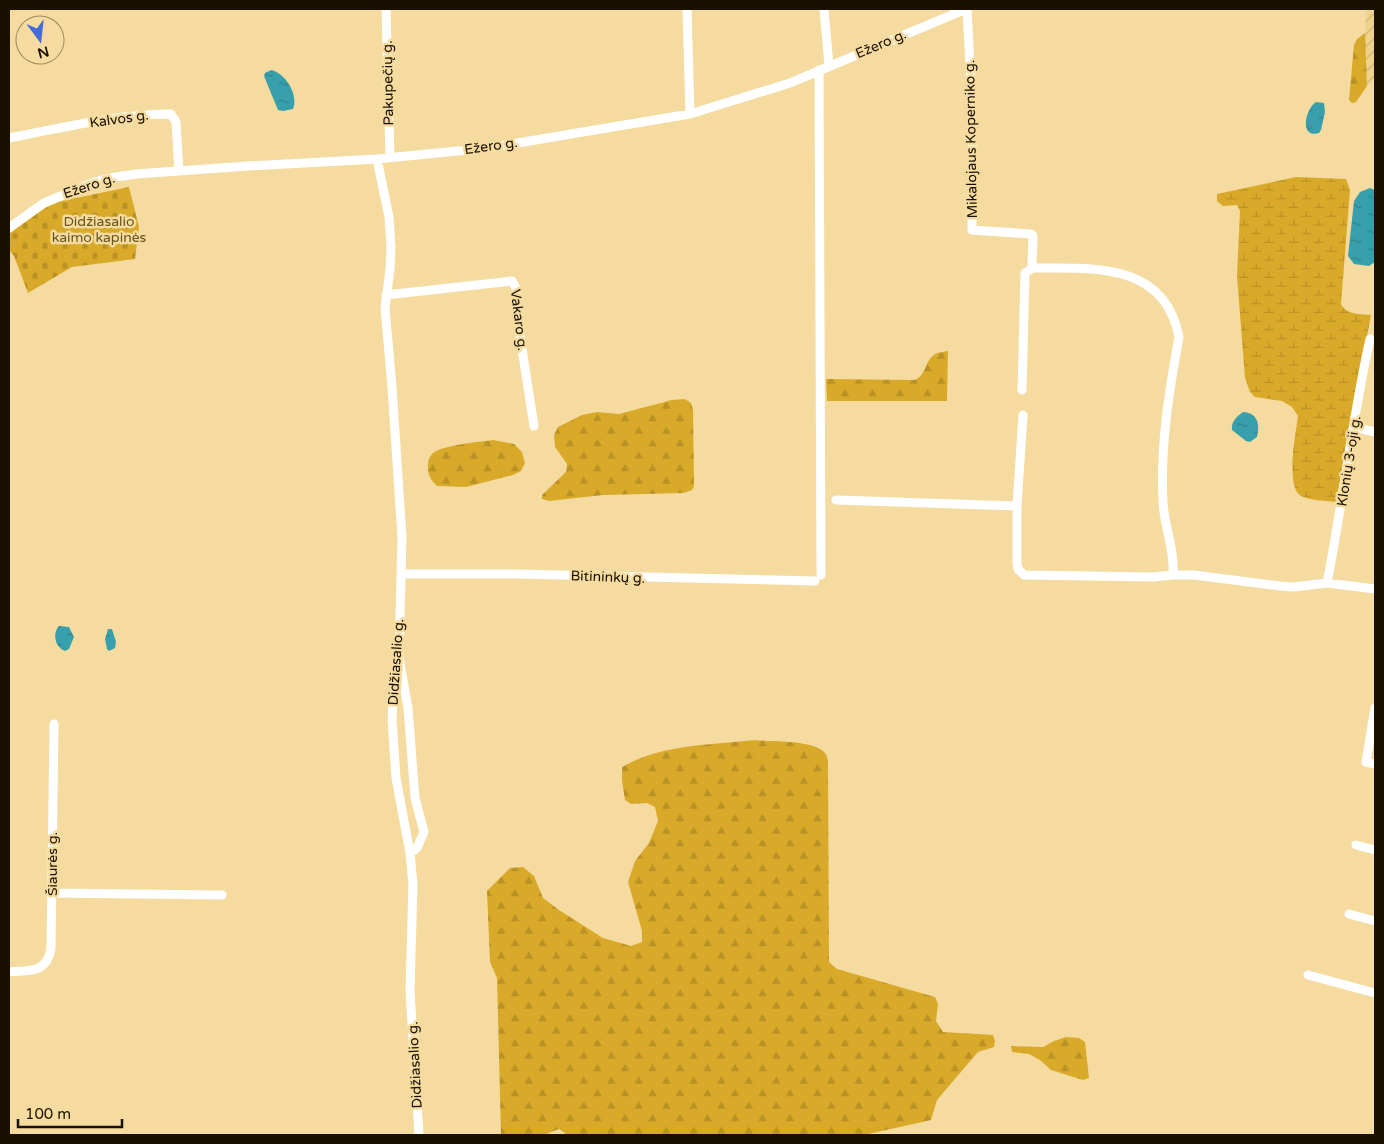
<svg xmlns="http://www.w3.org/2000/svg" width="1384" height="1144" viewBox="0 0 1384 1144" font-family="'Varela Round',sans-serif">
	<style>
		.industrial { fill: url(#industrial-furrows) }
		.forest { fill: url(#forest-firs) }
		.wetland { fill: url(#wetland-marsh) }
		.cemetery { fill: url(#cemetery-stones) }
		.water { fill: url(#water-ripples) }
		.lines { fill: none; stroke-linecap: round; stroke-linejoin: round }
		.minor { stroke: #fff; stroke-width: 9 }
		.labels { text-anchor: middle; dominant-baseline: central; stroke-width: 5; stroke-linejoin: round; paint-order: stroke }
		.street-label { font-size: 14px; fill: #191000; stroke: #f5db9f }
		.park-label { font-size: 14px; fill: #68531e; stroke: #f5db9f }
	</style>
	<defs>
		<pattern id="industrial-furrows" width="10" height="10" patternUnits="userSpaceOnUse" patternTransform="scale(1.25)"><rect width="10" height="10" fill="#efd28e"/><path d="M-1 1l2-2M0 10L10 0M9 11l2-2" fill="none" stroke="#ccb379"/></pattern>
		<pattern id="forest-firs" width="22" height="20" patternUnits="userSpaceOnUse" patternTransform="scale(1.25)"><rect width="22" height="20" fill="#d9aa2a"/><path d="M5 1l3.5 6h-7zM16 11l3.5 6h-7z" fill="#ba9124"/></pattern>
		<pattern id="wetland-marsh" width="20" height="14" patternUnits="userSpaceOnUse" patternTransform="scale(1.25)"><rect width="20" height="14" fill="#d9aa2a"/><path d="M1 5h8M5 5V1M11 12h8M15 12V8" fill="none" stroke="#ba9124"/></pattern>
		<pattern id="cemetery-stones" width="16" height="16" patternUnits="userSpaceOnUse" patternTransform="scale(1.25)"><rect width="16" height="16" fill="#d9aa2a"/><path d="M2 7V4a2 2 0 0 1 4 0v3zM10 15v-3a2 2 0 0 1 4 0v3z" fill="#ba9124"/></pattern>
		<pattern id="water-ripples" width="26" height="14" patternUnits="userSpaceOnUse" patternTransform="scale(1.25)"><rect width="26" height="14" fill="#38a0ac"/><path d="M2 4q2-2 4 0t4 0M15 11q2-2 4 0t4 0" fill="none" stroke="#2e818a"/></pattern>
	</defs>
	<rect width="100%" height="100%" fill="#f5db9f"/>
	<path class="industrial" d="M1366 9H1375V77L1367 86 1365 33Z"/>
	<path class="forest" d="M1365 33 1367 86 1356 102 1352 103 1349 100 1354 45 1357 39Z
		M948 351 947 401H827L826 379 914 380C927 376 924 361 935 354 939 352 944 352 948 351Z
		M685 399 691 403 693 410 694 486 692 490 684 493 603 495 549 501 542 499V495L566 472 567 464 555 447 554 435 558 427 582 415 597 412 619 414 672 400Z
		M493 440 514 444 522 452 525 463 521 471 513 475 466 487 437 486C431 480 427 474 428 465 428 461 429 457 432 454 441 445 479 442 493 440Z
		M755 740C771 742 815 740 825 753 826 753 828 760 828 760L829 962 837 969 935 997 938 1004 936 1021 943 1032 993 1035 995 1041 994 1047 978 1052 937 1100 931 1120 864 1135H565V1133L559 1129 544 1135H501L497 978 490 962 487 891 510 868 523 867 534 876 543 898 559 910 603 938 631 946 642 942V931L628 882 635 861 649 843 658 821 655 807 647 803 631 804 625 800 622 781V767C662 744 711 745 755 740Z
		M1066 1037 1079 1038 1085 1042 1089 1078 1083 1080 1051 1070 1040 1060 1029 1054 1012 1052 1011 1046 1043 1047 1054 1041Z"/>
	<path class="wetland" d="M1296 177 1346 179 1350 190 1341 304C1346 315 1361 314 1371 315L1336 502C1327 501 1308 500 1301 496 1285 487 1296 432 1298 416L1292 407 1282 401 1255 397 1250 392 1245 378 1237 276 1240 211 1237 205 1223 206 1217 201V194Z"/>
	<path class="cemetery" d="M129 187 139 227 135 259 72 267 28 293 14 256 9 250V234L35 213 57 202Z"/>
	<path class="water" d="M271 70C285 73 299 94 293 109L283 111 278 110 264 76 265 73Z
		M1316 102 1324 103 1325 112 1321 130 1319 133C1299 139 1305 109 1316 102Z
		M1370 188 1375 190V262L1369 266 1354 264 1348 256 1354 201 1360 192Z
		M1243 412C1258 413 1260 424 1257 437L1250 442 1246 441 1232 430C1231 422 1236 417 1243 412Z
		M59 626 69 627 74 637 69 649 65 651C55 647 52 634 59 626Z
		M108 629H112L116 642 115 648 109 651 107 649 105 639Z"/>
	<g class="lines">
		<path class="minor" d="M386 9 390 157
			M687 9 690 114
			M824 9 829 66
			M967 9 972 104V230L1031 234 1033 236 1032 265 1035 268C1095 268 1165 263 1179 337 1169 391 1160 447 1163 502 1164 526 1175 550 1173 575
			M819 70 821 575
			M9 138C62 128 117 114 171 114L176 122 179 171
			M377 159 389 217 391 247 390 269 385 308 392 387 402 537 399 658 394 683 392 720 396 778 410 853 413 884 410 991 419 1135
			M9 228 44 203 95 182 116 177 136 174 248 166 377 159 488 148 690 114 790 83 966 9
			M386 295 512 281 516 288 520 336 534 426
			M1022 390 1025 273 1034 267
			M1023 415 1017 506V564L1018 569 1024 575 1153 577 1173 575H1194L1280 586 1293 587 1327 583 1375 589
			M1354 427 1375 432
			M836 500 1017 506
			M401 574H517L815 581
			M1327 583C1343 502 1352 419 1370 339
			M399 658 408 708 415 798 424 832 417 848 410 853
			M1375 708 1366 762 1375 764
			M1356 845 1375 850
			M51 893 222 895
			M1349 914 1375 921
			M9 972C30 970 46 974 51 949L54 724
			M1308 975 1375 993"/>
	</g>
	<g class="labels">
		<g class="street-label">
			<text transform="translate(881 44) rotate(-23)">Ežero g.</text>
			<text transform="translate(388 83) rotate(-91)">Pakupečių g.</text>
			<text transform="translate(119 119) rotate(-8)">Kalvos g.</text>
			<text transform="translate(971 139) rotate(-91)">Mikalojaus Koperniko g.</text>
			<text transform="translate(491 146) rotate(-8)">Ežero g.</text>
			<text transform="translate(89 186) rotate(-18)">Ežero g.</text>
			<text transform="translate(519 320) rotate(83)">Vakaro g.</text>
			<text transform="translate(1349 461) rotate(-81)">Klonių 3-oji g.</text>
			<text transform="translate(608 577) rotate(2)">Bitininkų g.</text>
			<text transform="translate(396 662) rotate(-86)">Didžiasalio g.</text>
			<text transform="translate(52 864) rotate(-90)">Šiaurės g.</text>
			<text transform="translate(415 1065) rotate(-93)">Didžiasalio g.</text>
		</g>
		<g class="park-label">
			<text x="99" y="221">Didžiasalio<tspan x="99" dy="16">kaimo kapinės</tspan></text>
		</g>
	</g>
	<rect width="1384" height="1144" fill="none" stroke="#191000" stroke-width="20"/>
	<g transform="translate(40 40) rotate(165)"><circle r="24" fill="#f5db9f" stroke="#9d8a5f"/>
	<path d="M0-4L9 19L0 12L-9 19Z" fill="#456adc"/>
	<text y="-8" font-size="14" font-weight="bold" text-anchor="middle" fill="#191000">N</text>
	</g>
	<path d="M18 1119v8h104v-8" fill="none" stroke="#191000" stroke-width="2.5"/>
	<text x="25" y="1119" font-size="15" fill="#191000" stroke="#f5db9f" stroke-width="4" paint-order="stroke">100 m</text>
</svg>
